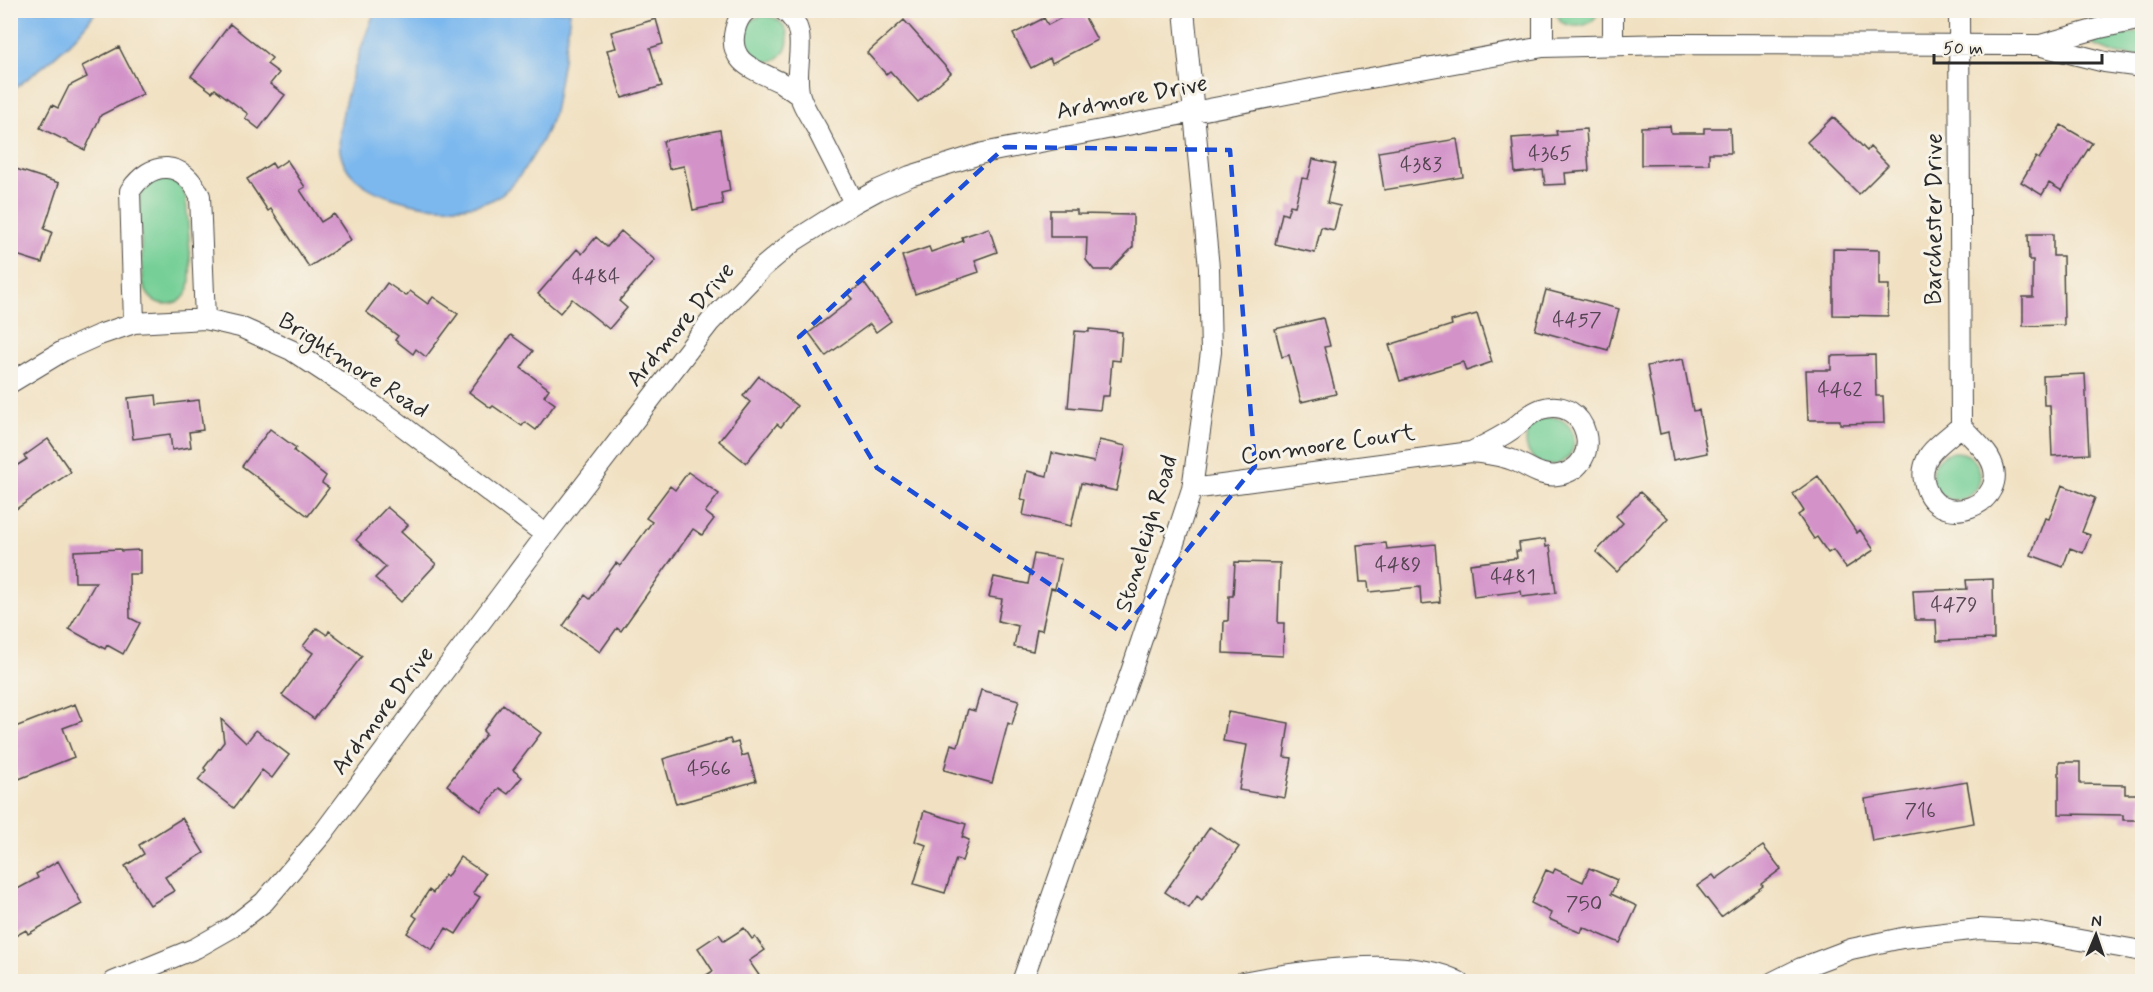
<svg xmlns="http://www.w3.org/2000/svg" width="2153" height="992" viewBox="0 0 2153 992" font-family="Mynerve,sans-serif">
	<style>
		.green { fill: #74cf96; stroke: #507d60; stroke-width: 1.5 }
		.water { fill: #7cb8ee; stroke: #54728c; stroke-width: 1.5 }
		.building { fill: #d393c9 }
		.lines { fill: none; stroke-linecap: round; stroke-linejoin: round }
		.minor-casing { stroke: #494642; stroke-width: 22 }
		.minor { stroke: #fff; stroke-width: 20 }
		.marked { fill: none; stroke: #1d4ed8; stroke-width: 4.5; stroke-dasharray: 12 8; stroke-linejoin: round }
		.labels { text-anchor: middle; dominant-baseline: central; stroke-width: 6; stroke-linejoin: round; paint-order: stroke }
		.number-label { font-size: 21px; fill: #554552 }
		.street-label { font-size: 24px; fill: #2b2b2b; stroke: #f7f3e8 }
	</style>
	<rect width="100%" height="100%" fill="#f7f3e8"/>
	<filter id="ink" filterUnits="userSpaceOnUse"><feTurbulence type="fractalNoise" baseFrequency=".0167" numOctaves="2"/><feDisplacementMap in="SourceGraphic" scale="12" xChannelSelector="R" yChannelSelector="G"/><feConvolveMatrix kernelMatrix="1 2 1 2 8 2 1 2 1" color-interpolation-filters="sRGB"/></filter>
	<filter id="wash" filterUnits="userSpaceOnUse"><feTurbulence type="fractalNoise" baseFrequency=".008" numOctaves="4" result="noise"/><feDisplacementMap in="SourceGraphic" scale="24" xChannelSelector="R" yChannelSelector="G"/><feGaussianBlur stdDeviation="1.35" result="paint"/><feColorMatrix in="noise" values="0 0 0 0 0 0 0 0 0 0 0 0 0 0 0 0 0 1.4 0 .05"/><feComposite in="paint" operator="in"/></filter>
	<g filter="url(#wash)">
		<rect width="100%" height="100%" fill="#f1e1c2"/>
		<path class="green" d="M1555 11V10L1599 11C1592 27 1577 30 1561 22Z
			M742 39a23 23 0 1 1 46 0a23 23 0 1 1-46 0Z
			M2142 31V57L2113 53 2093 45 2096 41 2121 34Z
			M158 176C174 179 181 182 186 198 187 216 194 277 188 291 184 300 175 304 165 304 152 303 146 294 143 283L139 202 140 191Z
			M1526 441a24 24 0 1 1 48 0a24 24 0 1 1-48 0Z
			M1932 476a24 24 0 1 1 48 0a24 24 0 1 1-48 0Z"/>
		<path class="water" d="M11 10H96V11C75 43 42 68 11 91Z
			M375 11H570C568 35 563 59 559 83 557 94 556 108 552 118 542 144 519 185 494 199 468 212 423 208 396 199 374 193 348 180 341 156 332 125 363 41 375 11Z"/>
		<g id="blocks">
			<path class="building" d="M1076 10H1081L1097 40 1052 63 1050 58 1031 68 1013 34 1044 18 1048 25Z
				M656 19 663 44 650 48 662 86 622 98 607 50 616 48 611 32Z
				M904 20 951 73 918 102 890 71 886 74 867 53Z
				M230 24 272 58 267 64 279 73 270 84 285 95 259 129 245 118 248 114 215 89 212 92 191 76Z
				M119 47 143 94 101 115 85 150 40 128 52 105 58 108 69 86 87 77 82 66Z
				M1833 117 1867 151 1870 147 1888 165 1859 194 1807 142Z
				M2061 125 2092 143 2062 191 2049 183 2042 195 2021 182 2036 157 2039 159Z
				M1670 126 1671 133H1704V128H1730L1731 153H1709V164L1641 165V127Z
				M1586 129 1589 171 1565 173 1566 184 1545 185 1543 170 1515 173 1512 138 1557 135 1556 131Z
				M720 130 730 191 721 193 723 204 693 210 684 166 669 169 663 141Z
				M1457 139 1463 177 1384 190 1378 152Z
				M1313 159 1336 164 1327 203 1340 206 1334 230 1321 227 1315 253 1275 244 1282 213 1287 215 1290 205 1295 206 1302 178 1308 179Z
				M287 160 305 187 300 190 321 222 334 214 351 240 309 267 271 209 268 211 247 179 272 163 275 168Z
				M16 169 59 183 44 229 52 232 42 263 10 253V186Z
				M1050 210H1077V214L1133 215V247L1111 270H1094L1086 260 1087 237H1050Z
				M989 228 997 252 975 260 979 272 915 294 902 256 929 247 931 252 963 241 962 237Z
				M621 231 655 260 619 301 627 308 609 329 572 299 560 313 538 294 577 249 582 254 596 237 607 247Z
				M2028 234H2053V256H2063L2064 325 2023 326V297H2033V260H2029Z
				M1833 249 1879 250V285H1889L1888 316 1833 315Z
				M387 283 406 296 410 291 428 304 433 297 458 314 426 357 416 349 413 354 395 340 398 336 366 312Z
				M864 283 891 321 876 332 870 324 826 356 809 333 852 299 848 294Z
				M1546 290 1619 309 1608 350 1535 330Z
				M1477 314 1492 362 1466 371 1463 362 1400 381 1389 345 1452 325 1451 321Z
				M1323 318 1330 346 1324 347 1336 394 1301 402 1289 355 1282 357 1275 329Z
				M1089 329 1122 332 1120 361 1112 360 1109 396H1102L1100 410 1068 407 1075 331 1089 332Z
				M511 335 533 351 521 368 549 389 544 396 555 404 536 430 525 422 522 426 493 406 491 408 469 392Z
				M1875 355 1876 396H1883L1884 423 1840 424V420H1808L1806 370H1831V356Z
				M1683 359 1693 411 1699 410 1707 453 1673 460 1668 432 1660 434 1647 366Z
				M2085 374 2089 454 2052 456 2050 405H2044L2043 376Z
				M759 376 797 406 781 427 777 424 746 463 719 441 750 402 743 396Z
				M156 395 157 405 199 400 203 430 189 432 191 447 172 450 170 434 133 439 128 398Z
				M270 429 296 448 294 451 326 476 322 483 329 488 308 516 242 466Z
				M48 439 71 472 10 513V470L27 459 24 456Z
				M1099 440 1126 446 1116 491 1081 483 1071 526 1023 515 1026 500 1021 499 1027 471 1047 476 1052 453 1094 462Z
				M688 472 719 494 705 512 714 519 702 535 693 529 621 631 617 628 600 652 563 626 585 595 590 599 616 563 620 566 652 522 646 518 670 486 675 490Z
				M1818 476 1857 533 1860 530 1874 550 1846 568 1833 550 1828 553 1817 537 1814 539 1798 515 1804 511 1793 494Z
				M2062 485 2095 498 2082 532 2090 535 2083 553 2070 548 2063 567 2031 555 2045 518 2049 519Z
				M1640 492 1668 518 1617 572 1596 552 1623 523 1616 516Z
				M387 507 408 525 401 532 436 564 401 602 375 578 386 567 356 540Z
				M1545 539 1546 547 1550 546 1556 593 1522 597 1521 591 1474 597 1470 564 1517 558 1516 551H1520L1519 543Z
				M1386 543 1387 549 1435 544 1440 602 1421 604 1420 587 1369 592 1368 582H1360L1357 545Z
				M120 549 121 551 140 550V574H129L130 618 140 623 123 654 107 645 105 649 69 629 96 582H75L74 551Z
				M1034 554 1061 559 1055 589 1051 588 1042 630 1037 629 1033 651 1014 647 1018 626 998 621 1002 599 989 597 994 577 1028 584Z
				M1235 562 1280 563 1278 623H1284L1283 656 1223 653 1224 621H1228L1229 596H1233Z
				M1993 579 1994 639 1937 641 1936 620H1915L1913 591 1967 589 1966 580Z
				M317 628 327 635 329 631 362 656 314 719 282 695 313 653 303 646Z
				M981 690 1019 700 1012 725 1008 723 992 783 944 770 951 744 958 746 968 709 975 711Z
				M75 704 82 721 63 728 74 757 19 779 10 758V729Z
				M503 704 541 733 513 770 522 777 508 794 499 788 481 811 447 785 486 734 483 731Z
				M1228 712 1289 723 1284 757 1292 758 1285 798 1239 790 1247 745 1223 741Z
				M221 719 246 743 256 730 289 755 272 778 262 770 234 808 198 780 206 770 204 768 224 742Z
				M730 739 732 744 738 742 742 756 748 754 756 781 676 804 663 759Z
				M2059 762H2080V784L2125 785V794H2142V820H2123V815L2059 814Z
				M1967 782 1974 823 1872 841 1865 799Z
				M924 811 966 824 962 837 969 840 962 861 956 859 945 893 914 884 926 845 915 841Z
				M182 818 204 853 165 877 174 891 150 905 125 866 144 854 139 845Z
				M1210 827 1239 847 1202 900 1197 896 1189 908 1165 892Z
				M1763 846 1781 869 1761 884 1763 886 1721 917 1697 886 1713 875 1716 879Z
				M460 857 485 874 473 893 480 897 456 934 446 928 432 950 407 933 417 918 413 915 429 890 433 893 445 875 447 877Z
				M58 861 82 904 28 934 26 930 10 939V893L38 878 36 874Z
				M1589 868 1617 880 1611 894 1637 906 1620 943 1583 927 1581 933 1549 919 1551 913 1531 903 1546 870 1553 873 1555 869 1583 882Z
				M744 928 752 939 755 937 765 950 749 961 763 981H697L713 971 698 948 719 934 724 941Z"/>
		</g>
	</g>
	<g filter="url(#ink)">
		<use href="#blocks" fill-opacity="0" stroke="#494642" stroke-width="1.5"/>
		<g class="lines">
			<defs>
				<path id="minor" d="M747 10C740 15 737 21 735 30 727 64 757 70 780 82 786 86 793 91 800 96
					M783 10C814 31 791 67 800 96 803 107 811 118 817 129 829 153 842 178 854 203
					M1543 10V47
					M1959 10 1961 426
					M1613 44V10
					M2040 45 2100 28 2142 19
					M134 323 130 191C152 159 183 160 200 196L205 319
					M10 383 63 351 99 335 134 323 205 319 240 327 291 350 343 384 392 418 546 535
					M1961 426C1970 436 1982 446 1989 457 2017 504 1933 536 1924 480 1922 472 1925 461 1930 454 1938 444 1951 435 1961 426Z
					M1192 489 1471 452C1486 454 1501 455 1515 461 1529 467 1542 478 1558 475 1607 466 1588 394 1541 409 1529 413 1521 423 1511 430 1498 439 1485 445 1471 452
					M113 982 196 948 231 928 264 902 323 833 546 535 710 322 763 267 794 241 854 203 878 190 910 176 983 153 1348 82 1543 47 1670 44 2038 45 2105 62 2142 67
					M1022 982 1132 669 1192 489 1211 352 1209 268 1184 10
					M1243 982C1299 971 1409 954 1459 982
					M1773 982 1801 968 1851 949 1902 938 1979 929 2035 932 2142 951"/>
			</defs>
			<use href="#minor" class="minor-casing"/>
			<use href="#minor" class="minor"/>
		</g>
	</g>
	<path class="marked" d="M1005 147 1230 150 1255 466 1121 632 877 468 799 337Z"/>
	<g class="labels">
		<g class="number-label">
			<text x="1550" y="154">4365</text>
			<text x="1421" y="165">4383</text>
			<text x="596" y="277">4484</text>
			<text x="1577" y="320">4457</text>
			<text x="1840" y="390">4462</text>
			<text x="1398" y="565">4489</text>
			<text x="1513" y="577">4481</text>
			<text x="1954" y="605">4479</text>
			<text x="709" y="769">4566</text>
			<text x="1920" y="811">716</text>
			<text x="1584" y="904">750</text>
		</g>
		<g class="street-label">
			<text transform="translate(1132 98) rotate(-11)">Ardmore Drive</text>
			<text transform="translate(1934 219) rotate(-90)">Barchester Drive</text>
			<text transform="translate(681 325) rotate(-50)">Ardmore Drive</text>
			<text transform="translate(353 366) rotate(33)">Brightmore Road</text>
			<text transform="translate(1328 445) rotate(-8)">Conmoore Court</text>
			<text transform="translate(1147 534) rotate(-73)">Stoneleigh Road</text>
			<text transform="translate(383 711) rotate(-53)">Ardmore Drive</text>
		</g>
	</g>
	<rect width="2153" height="992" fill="none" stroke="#f7f3e8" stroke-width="36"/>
	<g transform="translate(2096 935) rotate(2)" stroke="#f7f3e8" stroke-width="4.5" paint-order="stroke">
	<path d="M0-4.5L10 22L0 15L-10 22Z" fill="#2b2b2b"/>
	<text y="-9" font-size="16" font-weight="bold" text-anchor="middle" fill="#2b2b2b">N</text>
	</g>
	<path d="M1934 54v9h168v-9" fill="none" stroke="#2b2b2b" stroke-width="3"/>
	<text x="1943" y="54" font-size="18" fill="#2b2b2b" stroke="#f7f3e8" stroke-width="4.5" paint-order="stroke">50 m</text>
</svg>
